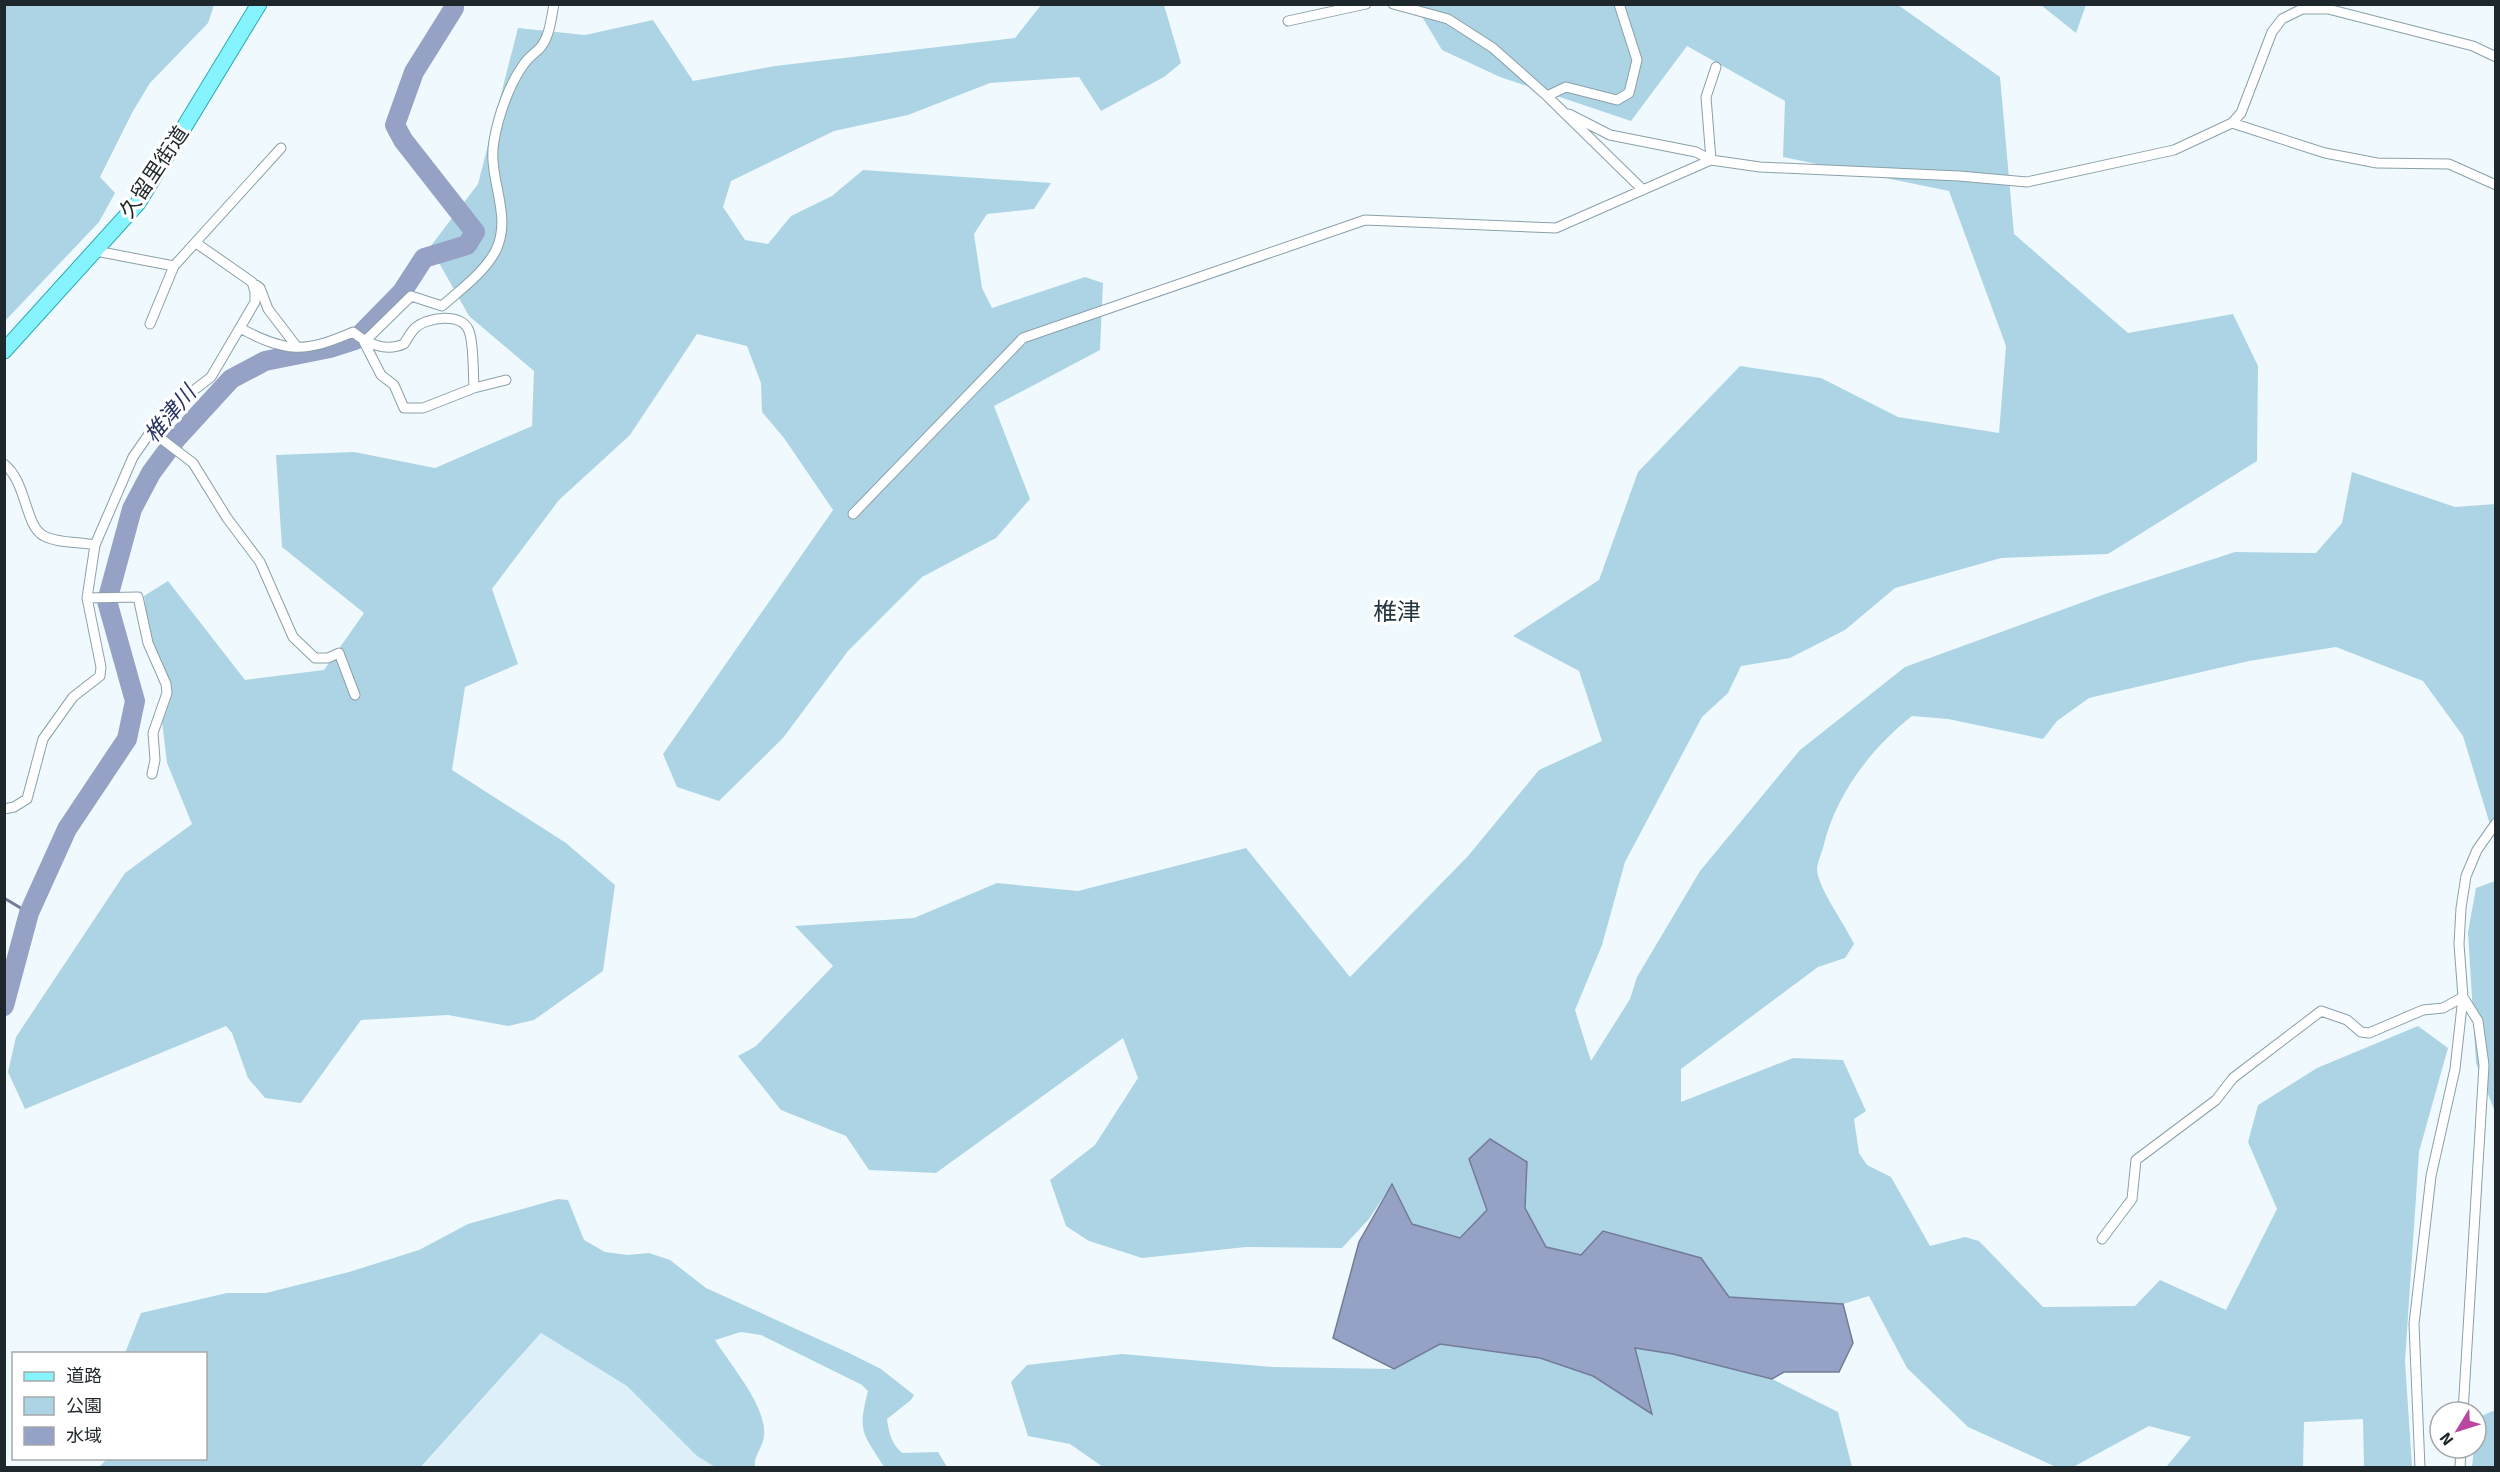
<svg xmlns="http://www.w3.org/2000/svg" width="2500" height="1472" viewBox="0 0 2500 1472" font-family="Signika,'Noto Sans JP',sans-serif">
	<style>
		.built { fill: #ddf0f9 }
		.green { fill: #add4e5 }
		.water { fill: #96a1c6; stroke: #727c98; stroke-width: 1.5 }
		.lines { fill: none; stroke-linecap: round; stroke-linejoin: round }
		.stream { stroke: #727c98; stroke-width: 3 }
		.river { stroke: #96a1c6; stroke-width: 20 }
		.street-casing { stroke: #8aa0aa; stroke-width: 11 }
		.primary-casing { stroke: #2ca8b5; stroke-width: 17 }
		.street { stroke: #fff; stroke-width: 9 }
		.primary { stroke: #85f4ff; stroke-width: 15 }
		.labels { text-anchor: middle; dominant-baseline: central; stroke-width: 6; stroke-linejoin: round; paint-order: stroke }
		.street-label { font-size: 21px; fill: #1e272b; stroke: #fff }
		.water-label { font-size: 22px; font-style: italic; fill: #283363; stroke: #fff }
		.quarter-label { font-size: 24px; fill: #243740; stroke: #fff }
	</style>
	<rect width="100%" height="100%" fill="#f0fafe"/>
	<path class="built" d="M541 1333 627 1386 697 1456 715 1467 421 1468Z"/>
	<path class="green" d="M5 4 214 5 208 23 150 83 133 111 100 177 115 193 99 222 5 321Z
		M1041 5H1164L1181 63 1164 77 1101 111 1079 77 990 83 908 115 834 131 731 181 723 207 745 240 768 244 791 216 832 196 863 170 1051 183 1034 209 987 214 974 234 982 288 992 308 1085 277 1103 283 1100 350 994 406 1030 499 996 538 922 577 848 651 783 738 719 801 677 787 663 754 833 510 784 438 762 412 761 383 747 346 697 334 630 435 559 500 492 589 518 664 465 687 452 770 566 843 615 885 603 971 534 1020 508 1026 448 1015 361 1020 301 1103 265 1098 248 1078 232 1033 226 1026 25 1109 8 1072 16 1037 125 873 192 824 167 763 162 722 172 695 163 664 149 637 144 596 168 581 245 680 324 670 364 613 282 547 276 455 354 452 435 468 532 426 534 371 469 316 430 247 478 184 518 28 585 35 653 20 693 81 775 66 1015 38Z
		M1415 5H1898L2000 77 2014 234 2128 333 2233 314 2258 366 2257 461 2108 554 2001 558 1895 588 1845 630 1790 658 1741 666 1728 693 1702 717 1625 862 1602 945 1575 1010 1591 1061 1630 999 1637 977 1700 871 1800 750 1905 667 2105 594 2235 552 2316 553 2342 523 2352 472 2455 507 2495 504V841L2463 736 2423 681 2336 647 2249 661 2089 698 2057 721 2043 739 1948 719 1912 716C1870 749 1835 796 1823 848 1821 854 1817 864 1817 870 1819 890 1845 924 1854 944L1845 958 1818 967 1681 1069V1102L1793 1058 1843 1060 1866 1111 1854 1119 1859 1153 1867 1165 1891 1177 1930 1246 1965 1237 1979 1241 2043 1307 2135 1306 2160 1280 2226 1310 2277 1209 2248 1142 2258 1105 2317 1068 2418 1026 2448 1048 2419 1152 2405 1361 2412 1467H2364L2363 1419 2304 1422 2303 1467H2166L2191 1437 2149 1426 2073 1467H2056L1968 1427 1907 1368 1869 1296 1843 1304 1729 1297 1701 1258 1581 1255 1546 1247 1525 1208 1527 1162 1469 1159 1487 1210 1460 1238 1412 1224 1392 1184 1369 1219 1342 1248 1246 1247 1142 1258 1089 1241 1066 1226 1050 1180 1095 1145 1138 1078 1123 1038 936 1173 869 1170 846 1136 781 1110 738 1056 756 1046 833 966 795 926 914 918 997 883 1078 891 1246 848 1350 977 1468 856 1539 770 1602 741 1579 671 1513 636 1599 580 1638 472 1740 366 1821 378 1898 417 1999 433 2006 346 1949 191 1783 157 1785 101 1687 46 1631 121 1500 77 1442 50Z
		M2041 5H2086L2076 33Z
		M2495 881V1112L2476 1063 2468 932 2476 888Z
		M558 1199 568 1200 584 1240 605 1252 628 1255 649 1253 670 1260 706 1288 849 1353 881 1369 914 1395 911 1400 887 1419C889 1433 891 1443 902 1453L938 1452 947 1467H884C863 1433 857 1433 868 1391L862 1385 761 1335 741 1332 715 1340C731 1366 767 1406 764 1436 763 1447 753 1457 755 1467H715L697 1456 627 1386 541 1333 421 1467H99L107 1459 206 1458V1354L125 1353 141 1313 227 1293H266L349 1272 419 1250 468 1224Z
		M1440 1344 1540 1358 1593 1376 1651 1413 1634 1348 1673 1354 1772 1379 1838 1412 1852 1467H1103L1070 1444 1028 1436 1011 1382 1027 1365 1122 1354 1273 1367 1394 1369Z
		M2495 1410V1467H2472L2474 1448H2476L2477 1418Z"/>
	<path class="water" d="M1490 1139 1527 1162 1525 1208 1546 1247 1581 1255 1603 1231 1701 1258 1729 1297 1843 1304 1853 1343 1839 1372H1784L1772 1379 1673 1354 1635 1348 1652 1414 1593 1376 1540 1358 1440 1344 1394 1369 1333 1338 1359 1242 1392 1184 1412 1224 1460 1238 1487 1210 1469 1159Z"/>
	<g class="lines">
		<path class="stream" d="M4 898 29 913"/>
		<path class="river" d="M4 1006 29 913 67 829 127 739 135 701 107 601 132 509 151 473 176 439 231 379 265 361 330 348 355 340 402 292 424 258 467 245 475 232 403 140 395 125 414 72 454 8 453 4"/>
		<defs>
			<path id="street" d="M1393 4 1448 19 1493 48 1547 96 1643 190
				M1288 21 1366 4
				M1547 96 1566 87 1617 100 1629 93 1637 60 1619 4
				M1569 114 1610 135 1696 152 1711 160
				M2232 123 2325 153 2377 163 2449 164 2496 185
				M1711 160 1706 97 1716 67
				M96 251 174 266
				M256 285 260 288 268 309 297 347
				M150 324 174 266 281 148
				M240 328C286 353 305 353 353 332 367 344 386 352 404 344 407 339 411 332 415 328 427 317 462 312 469 331 474 344 473 373 474 388
				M506 380 474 388 423 408H404L394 385 381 375 364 342 411 296 442 306C460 290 485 272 496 250 513 215 487 177 494 141 498 117 509 84 524 64 528 58 535 53 540 48 550 36 551 19 554 4
				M151 431 193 463 227 518 260 562 293 637 315 658H328L339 653 355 695
				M4 464C27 482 25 527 44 536 57 543 80 542 95 545
				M853 514 1023 338 1365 220 1556 228 1711 160 1760 167 1959 176 2027 182 2174 150 2232 123 2241 113 2272 32 2282 19 2302 9H2328L2473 46 2496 57
				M87 598 138 597 148 643 166 684 167 693 153 733 155 760 152 774
				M4 809 14 807 27 799 43 739 73 697 100 676 101 667 87 598 95 545 133 457 163 414 211 377 255 302V292L252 282 196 243
				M2102 1239 2132 1199 2136 1160 2216 1100 2233 1078 2321 1011 2347 1020 2361 1032 2369 1033 2423 1010 2443 1008 2463 997 2478 1021 2484 1065 2463 1412
				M2420 1468 2414 1324 2431 1176 2455 1069 2463 997 2459 944 2461 908 2466 876 2477 850 2496 823
				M2460 1468 2461 1448"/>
			<path id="primary" d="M4 351 138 203 259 4"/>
		</defs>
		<use href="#street" class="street-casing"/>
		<use href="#primary" class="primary-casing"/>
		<use href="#street" class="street"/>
		<use href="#primary" class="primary"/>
	</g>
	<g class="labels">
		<g class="street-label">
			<text transform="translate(154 172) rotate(-56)">久留里街道</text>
		</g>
		<g class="water-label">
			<text transform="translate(170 414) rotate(-50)">椎津川</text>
		</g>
		<g class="quarter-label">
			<text x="1397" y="612">椎津</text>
		</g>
	</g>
	<rect width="2500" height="1472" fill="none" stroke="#1e272b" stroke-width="12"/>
	<rect x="12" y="1352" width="195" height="108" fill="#ffffff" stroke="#a5a9aa" stroke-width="1.5"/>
	<rect x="24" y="1372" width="30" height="9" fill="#85f4ff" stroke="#a5a9aa" stroke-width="1.5"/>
	<text x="66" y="1382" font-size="18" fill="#1e272b">道路</text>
	<rect x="24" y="1397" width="30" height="18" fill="#add4e5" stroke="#a5a9aa" stroke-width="1.5"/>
	<text x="66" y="1412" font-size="18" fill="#1e272b">公園</text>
	<rect x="24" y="1427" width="30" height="18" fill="#96a1c6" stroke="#a5a9aa" stroke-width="1.5"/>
	<text x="66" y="1442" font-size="18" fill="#1e272b">水域</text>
	<g transform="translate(2458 1430) rotate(232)"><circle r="28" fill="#ffffff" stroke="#a5a9aa" stroke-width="1.5"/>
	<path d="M0-4.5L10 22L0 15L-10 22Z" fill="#b946a1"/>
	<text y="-9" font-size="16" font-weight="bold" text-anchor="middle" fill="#1e272b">N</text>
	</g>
</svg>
